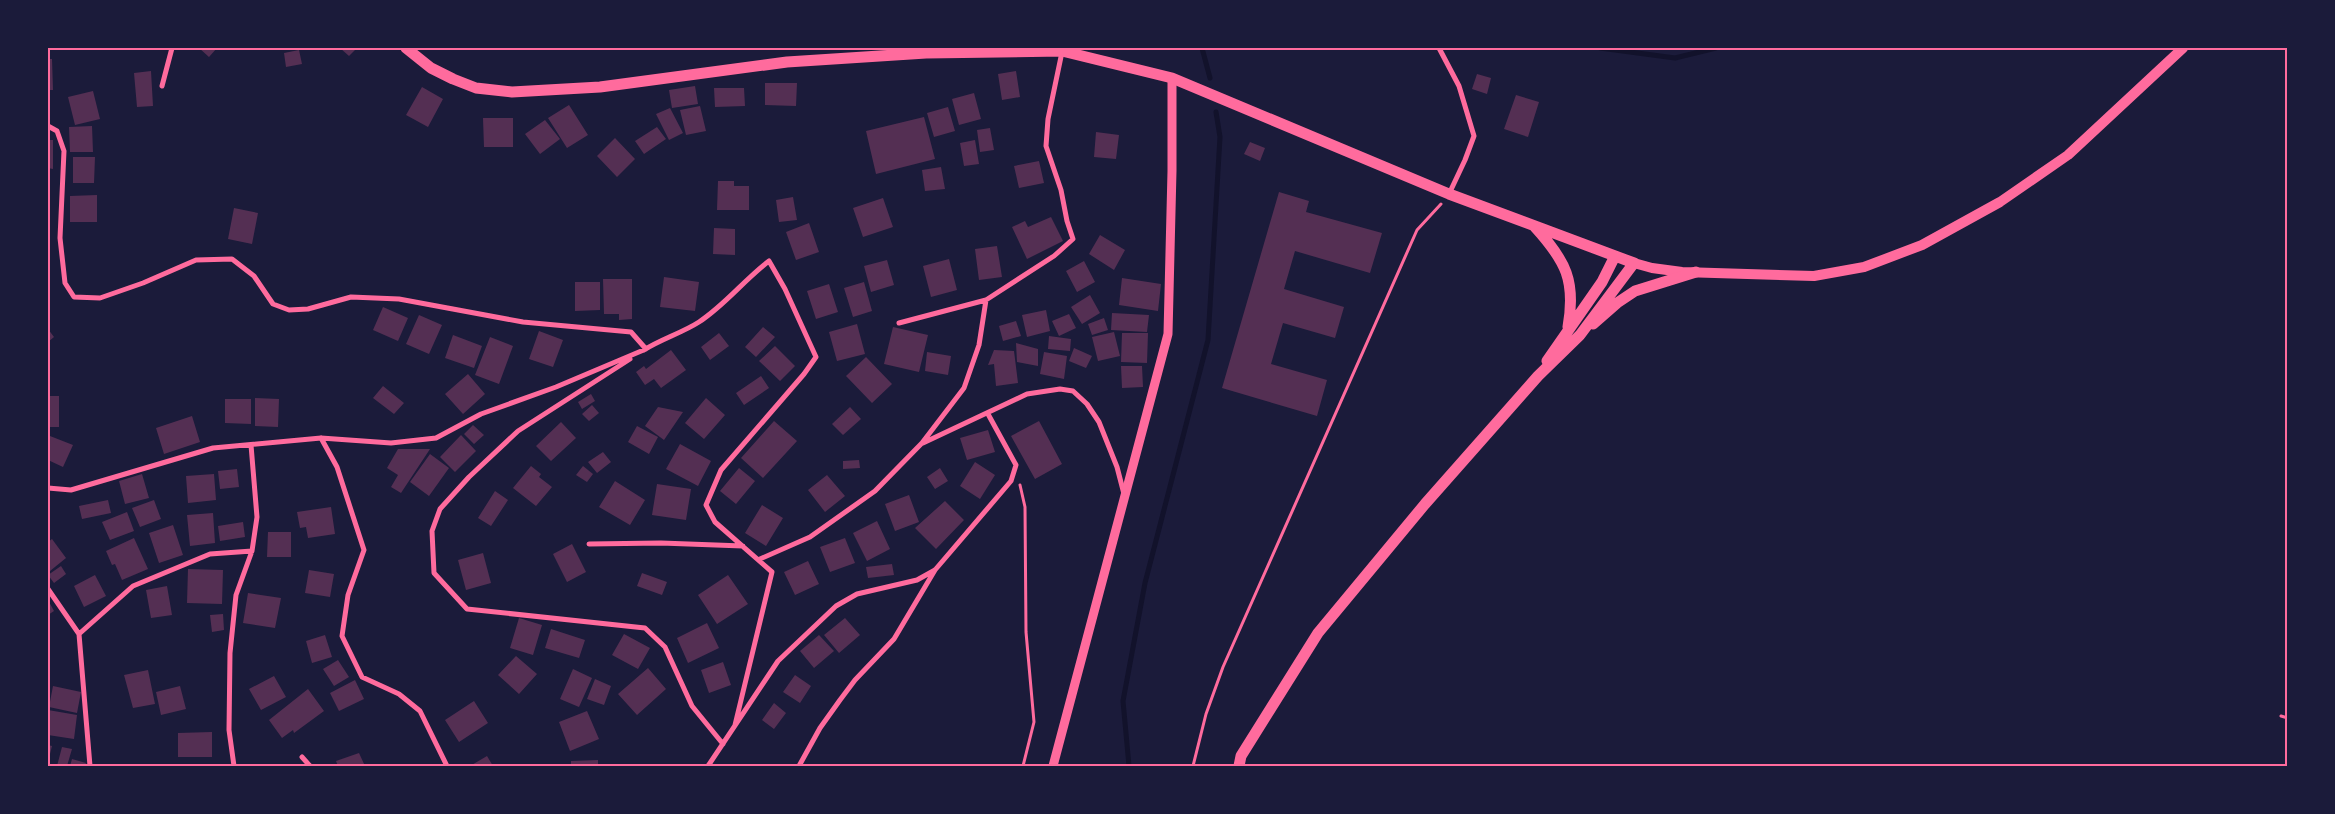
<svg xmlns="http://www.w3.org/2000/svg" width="2335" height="814" viewBox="0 0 2335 814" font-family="Lato,sans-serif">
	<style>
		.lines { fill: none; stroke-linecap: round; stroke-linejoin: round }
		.stream { stroke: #12122b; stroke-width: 5 }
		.building { fill: #542f53 }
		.path { stroke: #ff6b9d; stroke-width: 3 }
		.minor { stroke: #ff6b9d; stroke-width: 5 }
		.tertiary { stroke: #ff6b9d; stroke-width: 9 }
		.secondary { stroke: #ff6b9d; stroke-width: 10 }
		.primary { stroke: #ff6b9d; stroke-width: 11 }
		.neatline { fill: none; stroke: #ff6b9d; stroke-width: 2 }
	</style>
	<rect width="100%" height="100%" fill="#1b1b3a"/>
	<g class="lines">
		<path class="stream" d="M1202 48 1210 78
			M1600 48 1675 58 1716 48
			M1129 766 1123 701 1145 583 1208 340 1220 137 1216 112"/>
	</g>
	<path class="building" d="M199 48H217L209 57Z
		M340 48H357L349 56Z
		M299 50 302 64 286 67 284 53Z
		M48 59H52L53 90H48Z
		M151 71 153 106 137 107 134 73Z
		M1016 71 1020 97 1002 100 998 74Z
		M1477 74 1491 78 1487 94 1472 89Z
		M765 83H797L796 106 765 105Z
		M695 86 698 104 672 108 669 90Z
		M422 87 443 99 428 127 406 115Z
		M714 88H744L745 106 715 107Z
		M93 91 100 119 75 125 68 97Z
		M974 93 981 119 959 125 952 99Z
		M1516 95 1539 102 1528 137 1504 129Z
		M569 105 588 135 567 148 548 118Z
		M700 106 706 131 686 135 680 110Z
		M948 107 955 131 934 137 927 113Z
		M670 108 683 133 669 140 656 114Z
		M924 117 935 159 876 174 866 131Z
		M483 118H513V147H484Z
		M545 120 560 139 540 154 525 134Z
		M92 126 93 152H70L69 127Z
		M657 127 666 139 644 154 635 141Z
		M990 128 994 150 980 152 977 130Z
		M1096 132 1119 135 1116 159 1094 157Z
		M615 138 635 159 617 177 597 156Z
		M48 140H53V169L48 168Z
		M975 140 979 164 964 166 960 143Z
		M1250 142 1265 148 1260 161 1244 154Z
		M73 157H95L94 183H73Z
		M1039 161 1044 183 1019 188 1014 166Z
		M941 167 945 189 925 191 922 170Z
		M718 181H734V186H749V210H717Z
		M1279 192 1309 201 1306 212 1382 233 1370 273 1295 251 1284 289 1344 307 1335 338 1283 323 1271 364 1327 380 1317 416 1222 388Z
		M97 195V222H70V196Z
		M793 197 797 220 779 222 776 200Z
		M883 198 893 227 863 237 853 208Z
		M234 208 258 213 252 244 228 239Z
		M1051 217 1063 241 1027 259 1012 227 1025 221 1028 227Z
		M809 223 819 252 796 260 786 232Z
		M714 228 735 229V255L713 254Z
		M1100 235 1125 250 1114 270 1089 254Z
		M997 246 1002 277 979 280 975 249Z
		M949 259 957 290 931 297 923 266Z
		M887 260 894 285 871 292 864 266Z
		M1084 261 1095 282 1077 292 1066 271Z
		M664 277 699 282 695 311 660 307Z
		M1122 278 1161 284 1158 311 1119 305Z
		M603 279H632V319L619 320V314H604Z
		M575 282H600V310L575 311Z
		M864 282 872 311 853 317 844 288Z
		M829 284 838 312 816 319 807 291Z
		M1090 295 1100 313 1082 324 1071 307Z
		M383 307 408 318 398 341 373 330Z
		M1046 310 1050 331 1027 337 1022 315Z
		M1112 313 1149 315 1147 332 1111 330Z
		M1069 314 1076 328 1059 336 1052 321Z
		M419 315 442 325 429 354 406 344Z
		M1104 318 1108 330 1092 335 1088 324Z
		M1016 321 1021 336 1003 341 999 326Z
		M857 324 865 354 837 361 829 332Z
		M763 327 775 337 756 357 745 347Z
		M893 327 928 335 919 372 884 364Z
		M48 329 54 337 48 342Z
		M539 331 563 340 553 367 529 359Z
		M1114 332 1120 356 1098 361 1092 337Z
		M719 333 729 346 710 360 701 347Z
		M1122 333H1148L1147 363 1121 362Z
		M453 335 482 346 474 368 445 358Z
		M1049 336 1071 339 1070 351 1048 349Z
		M490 337 513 346 499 384 475 375Z
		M1016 343 1038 349V366L1017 362Z
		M775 346 795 366 780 381 759 361Z
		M1074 348 1092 356 1086 368 1069 361Z
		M671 350 686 370 661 388 654 379 645 385 636 372 644 366 646 369Z
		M994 350 1014 351 1018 383 996 386 994 364 988 365Z
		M927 352 951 356 948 375 925 371Z
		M1044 352 1067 356 1064 379 1040 374Z
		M866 357 892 384 872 403 846 376Z
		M1121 366H1142L1143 387 1122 388Z
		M468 374 485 394 463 414 445 394Z
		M761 376 769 388 744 405 736 393Z
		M383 386 404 403 394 414 373 398Z
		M591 394 595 401 582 409 578 402Z
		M48 396H59V427H48Z
		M255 398 279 399 278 427 255 426Z
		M706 398 725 415 704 439 685 423Z
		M225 399H251V424L225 423Z
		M592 405 599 413 589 421 582 414Z
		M658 407 683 412 664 440 645 426Z
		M850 407 861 419 843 435 832 424Z
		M192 416 200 442 164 454 156 428Z
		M774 421 797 441 763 478 741 458Z
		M1039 421 1062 464 1035 479 1011 436Z
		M561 422 576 438 551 461 536 446Z
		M473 425 484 435 474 444 464 434Z
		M637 426 658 437 649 454 628 442Z
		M988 430 995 452 967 460 960 438Z
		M461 435 476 451 455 472 440 457Z
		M50 436 73 445 63 467 48 460V443Z
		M680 444 711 461 698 486 666 469Z
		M398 449H430L401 493 391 487 398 475 387 468Z
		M603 452 611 462 597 473 588 462Z
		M430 454 449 468 429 496 410 482Z
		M859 460 860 468 843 469V461Z
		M975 462 995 475 980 499 960 486Z
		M531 466 541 474 539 477 552 487 536 506 513 488Z
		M583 466 593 474 587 482 576 475Z
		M739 468 755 481 736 504 720 491Z
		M940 468 948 481 935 489 927 477Z
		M237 469 239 487 220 489 218 471Z
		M142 474 149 498 125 504 119 481Z
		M214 474 216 500 188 503 186 476Z
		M827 475 845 496 825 512 808 490Z
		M615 481 645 500 630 525 599 507Z
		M657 484 691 489 686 520 652 515Z
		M495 491 508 500 491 526 478 518Z
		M909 495 919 522 895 531 885 504Z
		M108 500 111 513 82 519 79 506Z
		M154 500 161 519 140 527 132 508Z
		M945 501 964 520 936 549 915 528Z
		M762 505 783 518 766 546 745 533Z
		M331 507 335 534 308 538 306 527 300 528 297 512Z
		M127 512 134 531 110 540 102 522Z
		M213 513 215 543 190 546 187 515Z
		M877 521 890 549 867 561 853 533Z
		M243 522 245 537 220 541 218 526Z
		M173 525 183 555 159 563 149 533Z
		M268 532H291V557H267Z
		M134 538 148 569 122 580 115 564 112 565 106 551Z
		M845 538 855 563 830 572 820 547Z
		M52 539 66 558 50 571 48 568V542Z
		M572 544 586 572 567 582 553 554Z
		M483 553 491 583 466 590 458 560Z
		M808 561 819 584 795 595 784 572Z
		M892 564 894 575 868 578 866 567Z
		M61 566 66 574 54 583 48 575Z
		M188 569 223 570 222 604 187 603Z
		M309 570 334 574 330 597 305 593Z
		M642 573 667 582 662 595 637 586Z
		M95 575 106 596 84 607 74 586Z
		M728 575 748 604 717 624 698 595Z
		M167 586 172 615 151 618 146 590Z
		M248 593 281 598 275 628 243 623Z
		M48 600 54 611 48 615Z
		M223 614 224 630 212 632 210 615Z
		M519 618 542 625 533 655 510 648Z
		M845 618 860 635 839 653 824 635Z
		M707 623 719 648 688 663 677 638Z
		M551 629 585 640 579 658 545 648Z
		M624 634 650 648 638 669 612 655Z
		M325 635 332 657 312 663 306 641Z
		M819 635 834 651 814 668 800 651Z
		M516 656 537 674 519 694 498 675Z
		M338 660 349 677 334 686 323 669Z
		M723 662 731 685 709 693 701 670Z
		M648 668 666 689 637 715 618 694Z
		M573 669 592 678 579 707 560 699Z
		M148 670 155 704 133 708 124 675Z
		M795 675 811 686 800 703 783 692Z
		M274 676 286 697 261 710 249 689Z
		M595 679 611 686 604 705 587 699Z
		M355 680 364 699 339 711 330 693Z
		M53 686 81 692 77 713 49 707Z
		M180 686 186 709 161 715 156 692Z
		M308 689 324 711 294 733 293 730 282 738 269 720Z
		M474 701 488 723 459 742 445 720Z
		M774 703 786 713 774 729 762 720Z
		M48 710 77 715 74 739 48 735Z
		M587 711 599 739 570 751 559 722Z
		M212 732V757H178V733Z
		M48 745 52 746 48 762Z
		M62 747 72 749 67 766H57Z
		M359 753 365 766H338L336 761Z
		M487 756 493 766H470Z
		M72 759 86 763 85 766H70Z
		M598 760V766H571V761Z"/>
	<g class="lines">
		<path class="path" d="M1020 485 1025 507 1026 632 1034 722 1023 766
			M2281 716 2288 718
			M1193 766 1206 714 1223 667 1417 230 1441 204"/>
		<path class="minor" d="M1439 48 1459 86 1474 136 1465 160 1449 194
			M162 86 172 48
			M48 126 57 131 64 151 60 238 65 283 74 297 100 298 143 283 196 260 232 259 254 276 273 304 289 310 308 309 351 297 399 299 523 322 631 332 646 349 556 387 481 414 436 438 391 443 321 438 213 448 71 490 48 488
			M899 323 986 300 1054 256 1073 239 1067 221 1061 190 1046 146 1048 119 1062 52
			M644 350C661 339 682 333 699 322 725 305 744 280 769 261L785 289 816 357 804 374 721 470 706 505 715 522 772 572 735 725
			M630 359 518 431 469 477 440 509 432 531 434 573 467 609 645 628 665 647 692 706 723 744
			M321 438 337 467 364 550 348 595 342 636 362 677 399 694 420 711 447 766
			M923 443 1027 394 1060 389 1073 391 1087 404 1099 422 1117 467 1124 494
			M589 544 661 543 743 546
			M760 559 810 537 875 491 922 443 964 388 979 345 986 300
			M48 589 79 634
			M302 757 310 766
			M90 766 79 634 133 586 210 554 252 551
			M234 766 229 730 230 653 236 595 252 551 257 517 251 445
			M708 766 778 661 836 606 857 594 917 580 935 570 1011 481 1016 465 988 414
			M799 766 820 728 840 700 855 680 894 639 935 570"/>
		<path class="tertiary" d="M1053 766 1168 334 1172 171V78"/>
		<path class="secondary" d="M1634 263 1652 268 1682 272 1814 276 1864 267 1922 245 2000 202 2068 155 2183 48"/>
		<path class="primary" d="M406 48 431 68 453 79 476 88 512 92 600 87 787 62 926 53 1062 51 1172 78 1449 194 1634 263 1580 335 1538 376 1425 504 1318 633 1241 756 1239 766
			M1535 227C1566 261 1576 281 1568 327
			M1593 324 1617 303 1635 291 1696 272
			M1547 361 1602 282 1615 256"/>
	</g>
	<rect width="2335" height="814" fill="none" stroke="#1b1b3a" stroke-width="98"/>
	<rect x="49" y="49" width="2237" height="716" class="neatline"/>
</svg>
